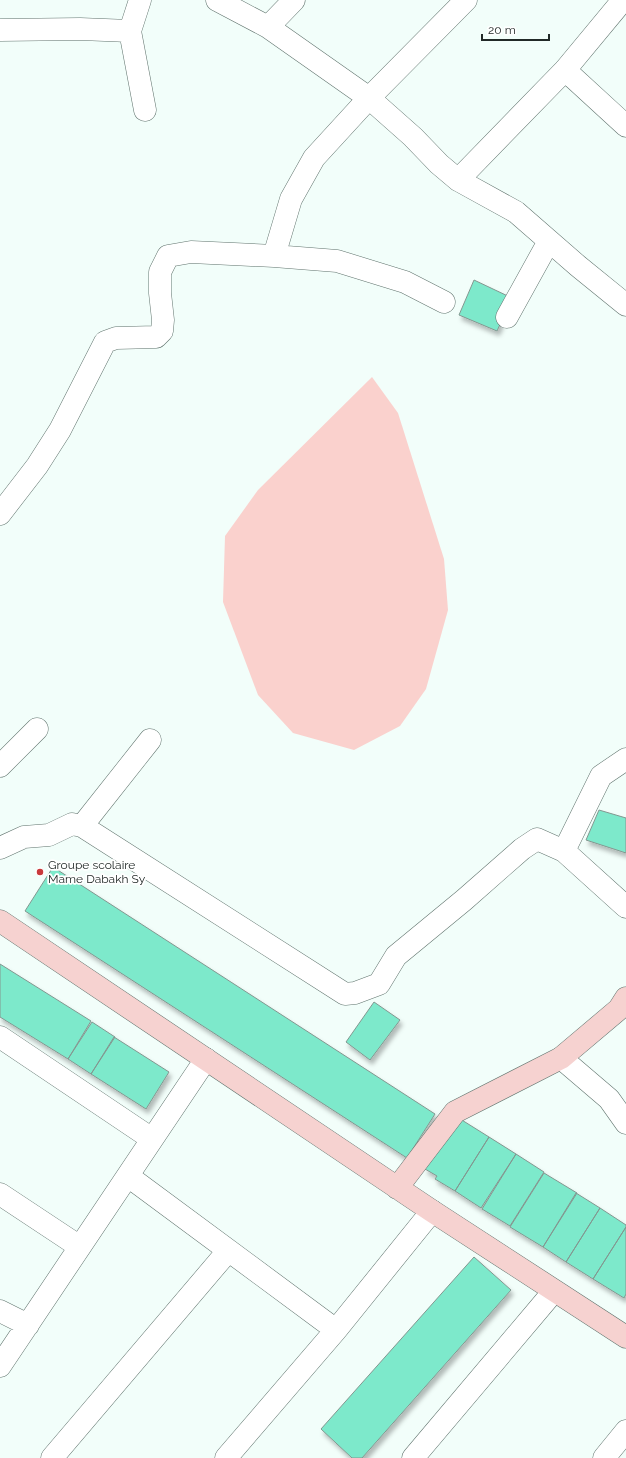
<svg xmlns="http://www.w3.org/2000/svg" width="626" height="1458" viewBox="0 0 626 1458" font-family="Raleway,sans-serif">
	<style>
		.green { fill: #fad1cd }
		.building { fill: #7de9cb; stroke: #839790; filter: url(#shadow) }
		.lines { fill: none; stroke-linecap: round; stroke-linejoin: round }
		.street-casing { stroke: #61746e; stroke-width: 23 }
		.secondary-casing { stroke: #61746e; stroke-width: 23 }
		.street { stroke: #fff; stroke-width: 22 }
		.secondary { stroke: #f6d2d0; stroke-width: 22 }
		.poi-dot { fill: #c93a3c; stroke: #fff; stroke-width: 1.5 }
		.labels { text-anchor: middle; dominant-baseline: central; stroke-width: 3.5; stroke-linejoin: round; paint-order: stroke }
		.poi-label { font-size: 12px; fill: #212927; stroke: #fff; text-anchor: start }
	</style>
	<defs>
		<filter id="shadow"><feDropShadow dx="2.5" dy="4.5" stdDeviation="2" flood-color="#0004"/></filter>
	</defs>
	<rect width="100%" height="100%" fill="#f2fefa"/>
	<path class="green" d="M372 377 398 413 444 559 448 610 426 689 400 726 354 750 293 733 258 695 223 602 225 536 258 490Z"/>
	<path class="building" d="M474 280 512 298 497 331 459 315Z
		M599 810 626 818V853L586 840Z
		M53 867 435 1114 407 1158 25 911Z
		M0 964 91 1021 68 1059 0 1017Z
		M374 1002 400 1020 370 1060 346 1042Z
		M92 1022 115 1037 91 1074 68 1059Z
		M114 1037 169 1072 146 1109 91 1074Z
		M457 1117 489 1137 455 1191 435 1179 437 1176 425 1169Z
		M489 1137 516 1154 481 1208 455 1191Z
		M516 1154 544 1172 510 1226 482 1209Z
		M544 1173 577 1193 543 1247 510 1227Z
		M576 1193 600 1208 566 1262 543 1247Z
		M600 1208 626 1225V1227L593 1279 566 1262Z
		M626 1227V1294L624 1298 593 1279Z
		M474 1257 511 1290 362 1458H352L321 1429Z"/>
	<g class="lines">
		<defs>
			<path id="street" d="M140 0 130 31 145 110
				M217 0 268 27 369 98 413 137 439 164 458 180 516 212 578 266 626 305
				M268 27 294 0
				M0 30 80 29 130 31
				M565 70 626 126
				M458 180 565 70 623 0
				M274 256 291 199 314 158 369 98 466 0
				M507 317 549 241
				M0 514 37 466 60 430 105 342 116 338 156 337 162 331 163 320 160 293V272L168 256 191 252 274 256 337 261 405 282 444 302
				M0 766 37 729
				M82 826 150 740
				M0 848 24 837 49 835 72 824 82 826 345 994 355 993 379 984 396 956 464 900 522 849 537 839 564 851 626 907
				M564 851 601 776 626 759
				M0 1037 152 1139
				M561 1058 609 1099 626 1123
				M128 1176 336 1330
				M0 1194 80 1247
				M0 1311 28 1325
				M0 1366 206 1059
				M52 1458 228 1251
				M226 1458 336 1330 432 1211
				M413 1458 554 1291
				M604 1458 626 1431"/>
			<path id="secondary" d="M0 921 432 1211 626 1337
				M397 1188 455 1112 561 1058 619 1009 626 998"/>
		</defs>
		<use href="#street" class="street-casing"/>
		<use href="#secondary" class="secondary-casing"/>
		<use href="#street" class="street"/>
		<use href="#secondary" class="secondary"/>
	</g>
	<circle class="poi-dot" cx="40" cy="872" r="4"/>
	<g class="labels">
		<g class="poi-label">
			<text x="48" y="865">Groupe scolaire<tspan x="48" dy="14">Mame Dabakh Sy</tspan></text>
		</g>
	</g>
	<path d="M482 34v6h67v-6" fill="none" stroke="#212927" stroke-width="2"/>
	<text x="488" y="34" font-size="12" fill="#212927" stroke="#ffffff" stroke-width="3" paint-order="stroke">20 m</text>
</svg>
